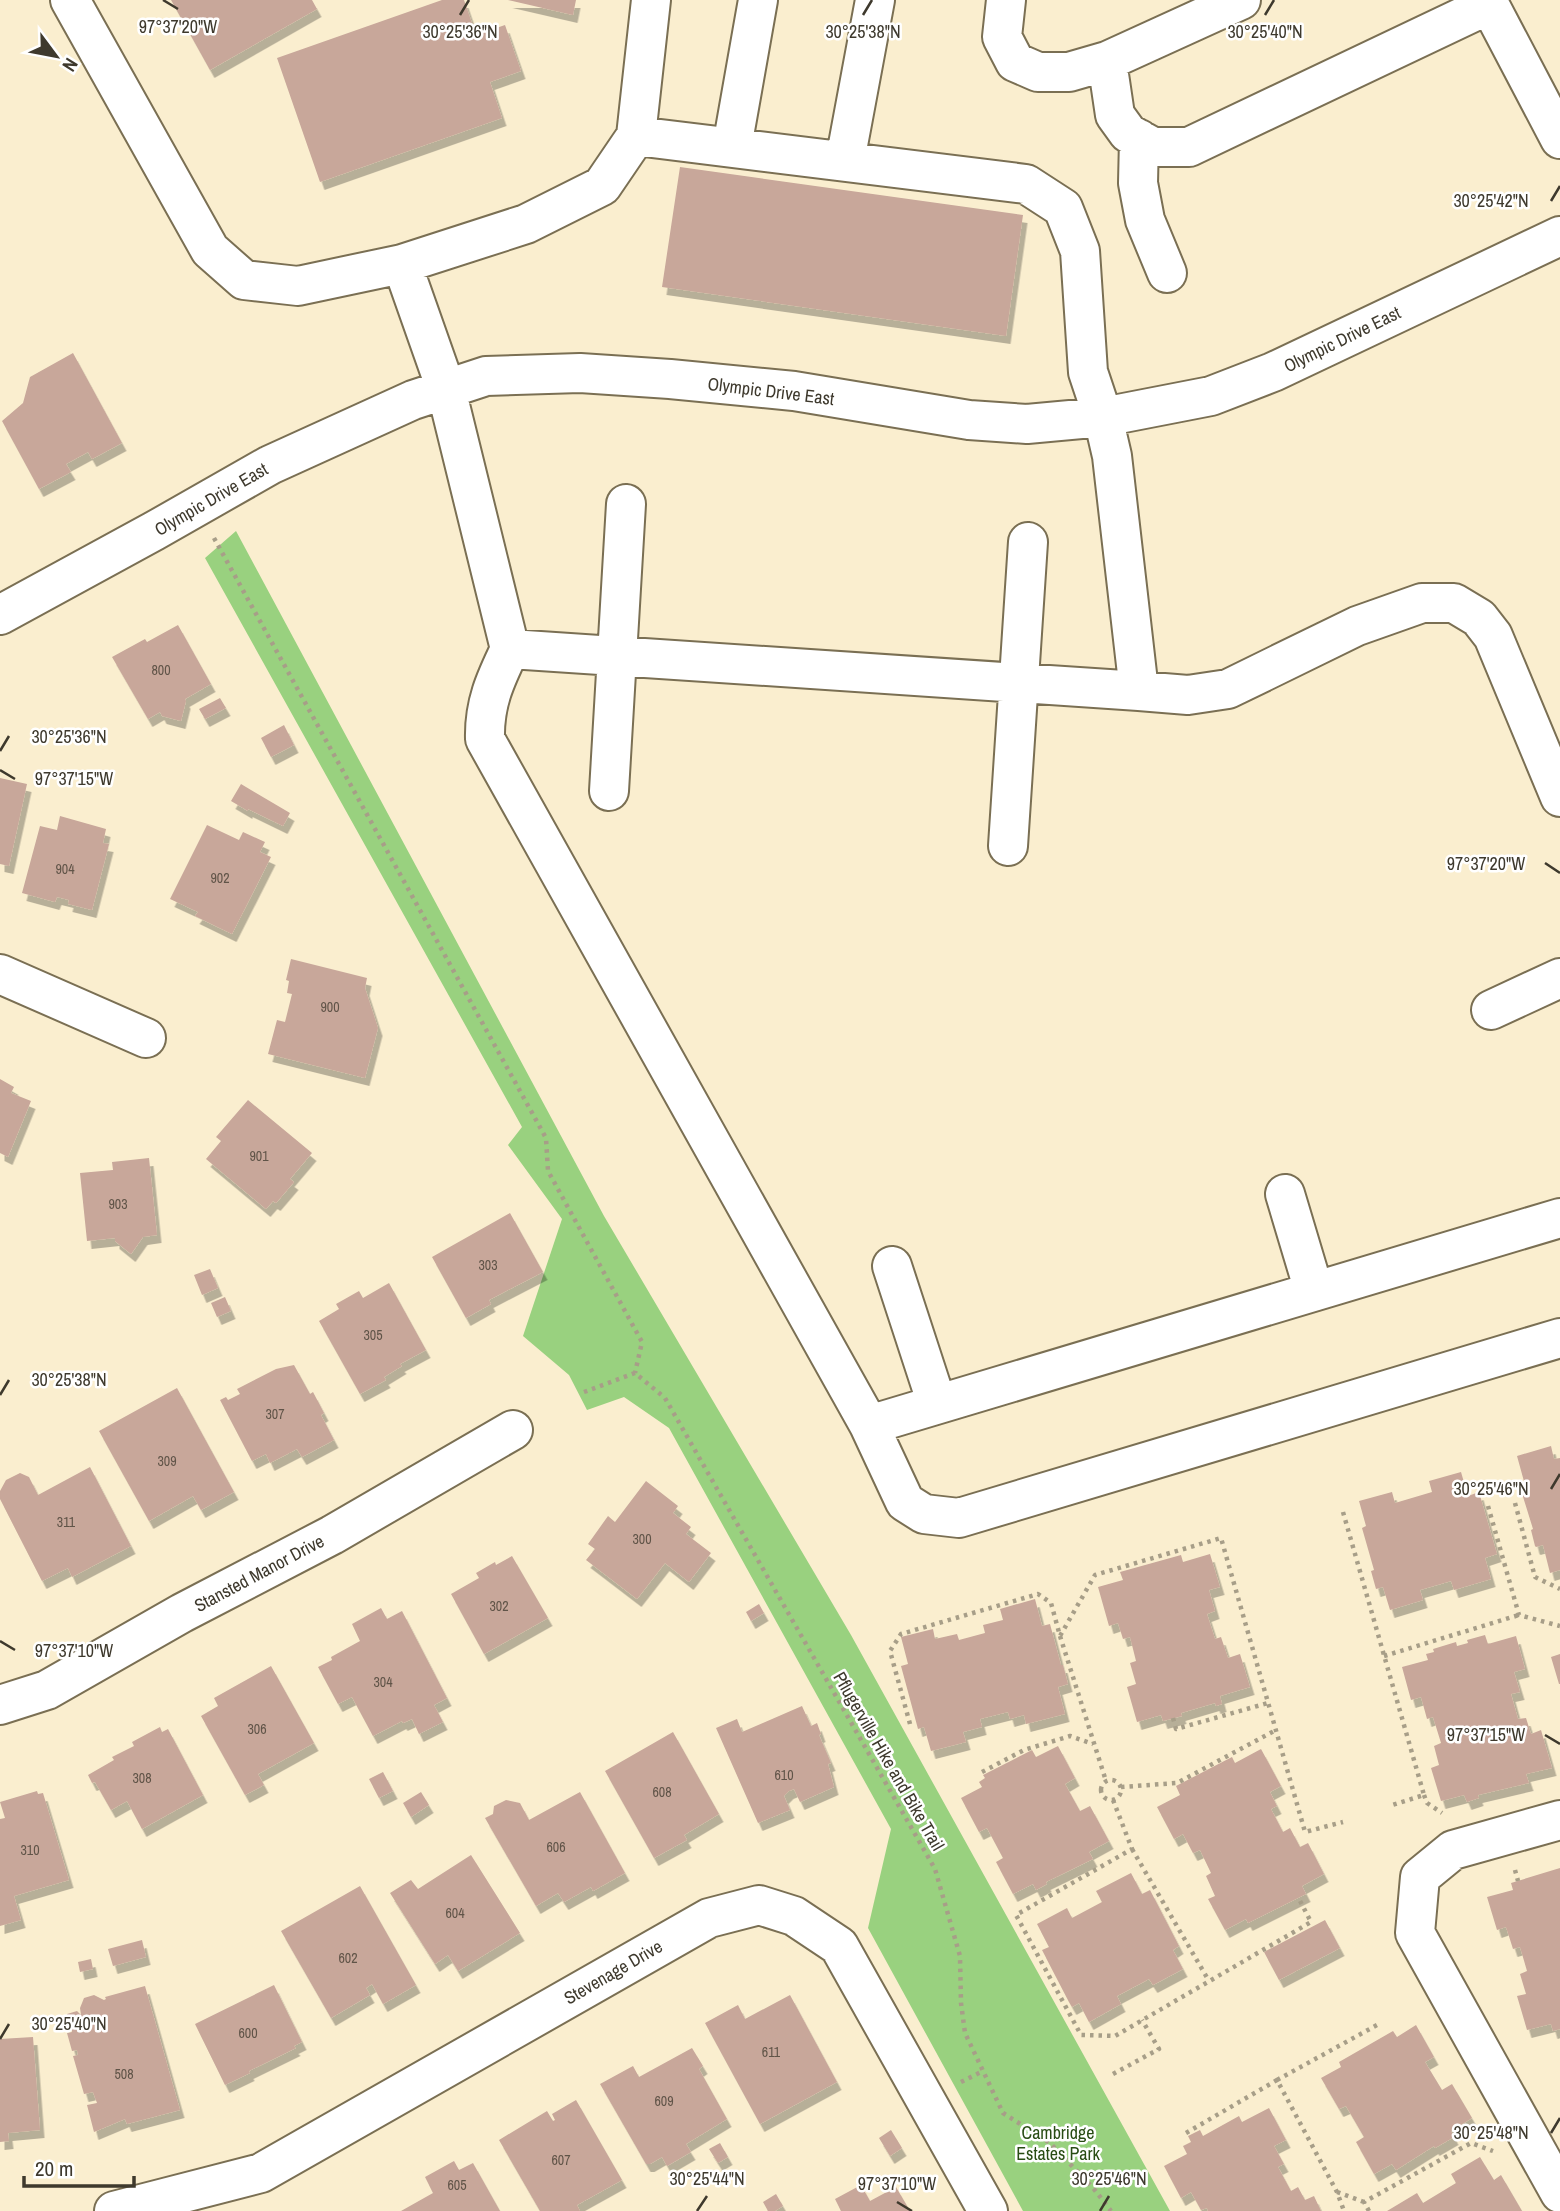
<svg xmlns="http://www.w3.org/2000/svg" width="1560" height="2211" viewBox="0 0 1560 2211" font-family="'Archivo Narrow',sans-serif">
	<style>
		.green { fill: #99d17f }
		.building { fill: #c8a79a; filter: url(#shadow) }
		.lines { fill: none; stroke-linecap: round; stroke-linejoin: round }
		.minor-casing { stroke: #7a6f53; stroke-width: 42 }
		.path { stroke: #a79e88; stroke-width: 4.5; stroke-dasharray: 3.5 5; stroke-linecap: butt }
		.minor { stroke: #fff; stroke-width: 38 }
		.ticks { fill: none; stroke: #3e392d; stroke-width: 2.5 }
		.labels { text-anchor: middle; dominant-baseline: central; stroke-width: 5; stroke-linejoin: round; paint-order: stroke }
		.number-label { font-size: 14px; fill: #605448 }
		.street-label { font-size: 18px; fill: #3e392d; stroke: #fff }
		.park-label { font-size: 18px; fill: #294d14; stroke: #fff }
		.ticks-label { font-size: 18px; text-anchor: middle; fill: #3e392d; stroke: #fff; stroke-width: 5; stroke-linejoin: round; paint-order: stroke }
	</style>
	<defs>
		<filter id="shadow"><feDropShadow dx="4.5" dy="8" stdDeviation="0" flood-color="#0004"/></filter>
	</defs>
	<rect width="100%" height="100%" fill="#faeecf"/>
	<path class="green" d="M236 531 604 1216 851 1635 1170 2211H1023L868 1928 891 1829 669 1428 624 1397 587 1410 569 1375 523 1336 562 1219 508 1145 522 1127 205 558Z"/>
	<path class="building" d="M171 0H312L317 9 210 70Z
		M442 0H464L476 35 505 25 521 71 490 82 502 118 320 182 277 58Z
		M508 0H576L573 15Z
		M680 167 1023 215 1006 336 662 287Z
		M73 353 122 443 92 459 88 452 66 464 71 472 39 489 2 421 23 403 30 377Z
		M178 625 211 684 185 699 186 701 181 721 162 716 160 712 148 719 112 657 145 639 147 642Z
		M220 698 226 708 205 719 199 709Z
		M284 725 294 745 271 757 261 738Z
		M0 778 27 784 9 866 0 864Z
		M241 784 290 813 283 826 248 809V811L231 801Z
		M60 816 106 829 103 843 109 844 92 910 68 904 69 900 57 897 55 902 22 893 40 826 57 830Z
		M207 825 239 840 243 832 265 842 260 852 271 857 232 934 195 916 198 912 170 899Z
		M291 959 367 978 365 988 378 1028 365 1078 268 1054 277 1020 285 1022 292 994 287 993 289 981 286 980Z
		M0 1079 14 1087 11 1093 31 1101 8 1157 0 1153Z
		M248 1100 312 1153 290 1179 294 1182 276 1203 273 1201 266 1209 206 1159 221 1141 216 1137Z
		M149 1158 157 1235 143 1237 131 1254 115 1241V1238L87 1241 80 1173 113 1170 112 1162Z
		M510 1213 543 1272 489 1300 491 1304 466 1318 432 1257Z
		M210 1269 218 1288 202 1295 194 1275Z
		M389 1283 426 1350 400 1364 402 1366 384 1377 386 1380 360 1394 319 1321 339 1309 336 1304 359 1291 363 1298Z
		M225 1297 231 1311 217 1317 211 1303Z
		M294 1365 310 1394 313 1392 324 1413 321 1415 334 1440 302 1457 297 1449 270 1463 266 1454 252 1461 220 1400 226 1397 228 1400 240 1394 237 1389 276 1369Z
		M177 1388 234 1492 201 1510 193 1496 149 1521 99 1431Z
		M1551 1446 1554 1459 1560 1458V1570L1550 1573 1543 1545 1536 1547 1535 1546 1531 1530 1533 1529 1520 1487 1525 1485 1517 1456Z
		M90 1467 131 1546 72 1577 68 1568 42 1581 0 1499V1491L6 1480 20 1473 29 1477 38 1495Z
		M1461 1472 1468 1496 1479 1492 1497 1554 1485 1558 1491 1579 1454 1590 1451 1581 1420 1590 1423 1600 1390 1610 1383 1587 1376 1589 1371 1571 1374 1570 1362 1528 1366 1526 1359 1501 1392 1492 1395 1503 1432 1492 1429 1481Z
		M646 1481 678 1506 673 1513 691 1527 686 1534 711 1553 689 1582 665 1563 637 1599 586 1560 595 1549 588 1544 608 1516 615 1522Z
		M1210 1554 1220 1587 1209 1590 1215 1611 1207 1614 1215 1639 1221 1637 1228 1658 1240 1654 1250 1687 1220 1696 1222 1704 1216 1706 1215 1703 1181 1713 1182 1716 1163 1721 1161 1715 1137 1722 1127 1687 1136 1684 1130 1663 1136 1661 1130 1637 1123 1639 1118 1623 1109 1626 1098 1587 1123 1580 1120 1572 1181 1555 1183 1562Z
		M512 1556 548 1618 484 1654 451 1594 479 1578 476 1573 495 1562 496 1565Z
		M1035 1599 1042 1626 1050 1624 1061 1665H1063L1068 1684 1058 1687 1065 1714 1026 1724 1024 1715 1010 1719 1008 1712 980 1719 982 1727 963 1732 966 1742 931 1751 924 1727 918 1729 901 1666 908 1664 901 1637 933 1629 935 1639 957 1634 959 1640 985 1633 983 1625 1003 1620 1000 1609Z
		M759 1604 764 1613 751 1621 746 1612Z
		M381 1608 387 1619 402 1611 447 1698 434 1705 443 1722 419 1734 412 1719 403 1723 402 1721 373 1736 352 1697 338 1704 318 1667 332 1660 331 1657 360 1641 352 1624Z
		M1485 1635 1488 1644 1516 1636 1525 1669 1514 1672 1520 1692 1511 1694 1518 1719 1526 1718 1531 1734 1541 1730 1552 1768 1526 1774 1529 1783 1478 1795 1479 1798 1467 1802 1464 1795 1441 1801 1431 1768 1439 1765 1434 1746 1441 1743 1433 1717 1427 1719 1421 1697 1411 1700 1402 1667 1428 1660 1426 1654 1434 1652 1433 1649 1456 1642 1457 1646 1468 1643 1467 1640Z
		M1560 1654V1684H1559L1551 1657Z
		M271 1666 314 1743 258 1774 264 1785 245 1795 201 1716 218 1706 214 1698Z
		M802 1706 811 1726 817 1723 821 1734 819 1735 831 1763 828 1764 834 1787 800 1802 794 1789 789 1791 784 1796 790 1810 758 1823 716 1728 737 1719 742 1732Z
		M160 1727 162 1732 168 1729 203 1795 142 1829 127 1801 111 1810 95 1782 92 1783 88 1775 114 1760 112 1757 134 1746 132 1742Z
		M673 1732 719 1814 684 1835 687 1840 654 1858 605 1771Z
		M1058 1746 1075 1778 1065 1784 1080 1811 1090 1806 1109 1841 1089 1852 1093 1859 1046 1882 1047 1884 1036 1890 1033 1884 1013 1894 996 1862 1003 1858 987 1828 979 1832 961 1798 982 1787 979 1782 985 1778 983 1775 1032 1750 1036 1757Z
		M1261 1749 1281 1786 1270 1792 1277 1806 1271 1809 1283 1832 1290 1828 1300 1847 1308 1843 1324 1874 1302 1886 1306 1894 1248 1923 1246 1919 1225 1930 1208 1899 1215 1896 1206 1876 1211 1873 1200 1850 1193 1853 1183 1834 1174 1839 1157 1807 1180 1795 1176 1786 1232 1757 1235 1763Z
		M383 1772 393 1791 379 1798 369 1779Z
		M37 1791 38 1794 43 1793 69 1880 14 1896 21 1920 0 1926V1819L5 1818 0 1802Z
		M421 1792 429 1805 411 1817 403 1803Z
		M580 1792 625 1873 593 1891 591 1887 564 1902 558 1893 536 1906 485 1818 493 1814 494 1806 506 1800 520 1803 529 1820Z
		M471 1855 520 1933 458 1971 448 1955 435 1964 390 1893 411 1880 418 1889Z
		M1560 1868V2029L1553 2031 1551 2024 1527 2030 1517 1996 1526 1994 1520 1974 1527 1971 1520 1947 1513 1949 1506 1927 1497 1930 1487 1897 1513 1890 1511 1883Z
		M1131 1873 1142 1894 1150 1890 1179 1946 1173 1950 1183 1969 1153 1985 1149 1979 1117 1996 1121 2004 1089 2022 1079 2003 1072 2007 1069 2002 1042 1950 1049 1947 1037 1924 1067 1908 1072 1918 1102 1902 1096 1891Z
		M360 1886 416 1985 383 2004 372 1984 366 1988 370 1995 331 2018 281 1931Z
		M1325 1920 1340 1948 1279 1980 1264 1952Z
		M142 1940 146 1957 113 1966 108 1949Z
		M91 1959 93 1969 80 1972 78 1962Z
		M274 1985 302 2042 294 2046 296 2048 249 2071 250 2073 225 2085 195 2024Z
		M145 1986 180 2110 127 2124 125 2119 94 2132 87 2105 97 2103 93 2092 84 2094 73 2056 78 2055 77 2050 72 2051 67 2033 72 2032 67 2014 77 2011 81 2015 80 2008 84 1998 94 1995 104 2000 106 1999 105 1997Z
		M790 1995 837 2082 760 2124 705 2023 738 2005 745 2019Z
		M1416 2025 1434 2057 1425 2062 1442 2090 1452 2084 1472 2118 1451 2131 1454 2137 1435 2148 1434 2146 1396 2170 1392 2164 1374 2174 1356 2142 1364 2137 1346 2106 1339 2109 1321 2078 1341 2067 1339 2062 1393 2031 1397 2037Z
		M33 2037 40 2130 8 2133 9 2141 0 2142V2039Z
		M692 2048 703 2066 699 2069 727 2119 686 2144 691 2152 667 2166 662 2157 650 2164H646L600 2084 633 2066 639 2077Z
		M576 2100 622 2180 577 2205 580 2211H540L499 2140 547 2111 553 2121 555 2120 552 2114Z
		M1269 2108 1286 2140 1274 2146 1284 2164 1278 2167 1291 2191 1298 2187 1305 2200 1314 2196 1321 2211H1208L1207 2208 1201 2210 1191 2192 1181 2198 1164 2166 1187 2154 1183 2146 1191 2142 1188 2136 1200 2130 1203 2136 1239 2116 1242 2122Z
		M891 2130 902 2148 890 2156 879 2138Z
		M720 2143 728 2157 718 2163 709 2149Z
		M1480 2157 1494 2180 1501 2175 1522 2211H1387L1417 2193 1423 2203 1456 2183 1451 2174Z
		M454 2161 459 2170 473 2163 500 2211H401L433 2193 425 2177Z
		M861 2185 870 2201 896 2187 910 2211H841L835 2199Z
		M776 2194 783 2206 775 2211H768L763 2202Z"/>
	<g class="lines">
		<defs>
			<path id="minor" d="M70 0 210 250 244 280 298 286 402 264 526 224 602 186 636 136 651 0
				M1006 0 1002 37 1015 62 1038 72H1069L1107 61
				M1241 0 1107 61 1115 115 1128 133 1153 147H1189L1490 4
				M1487 0 1560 139
				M1139 139 1138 183 1145 220 1167 273
				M732 147 758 0
				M845 161 875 0
				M402 264 446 389 510 649 1139 691 1112 456 1103 417 1088 372 1080 251 1063 208 1026 184 636 136
				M0 615 154 531 270 465 413 400 486 376 580 373 670 379 794 391 969 420 1027 424 1103 417 1211 396 1273 372 1560 236
				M510 649C495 680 484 704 485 739L869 1425 1560 1218
				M1139 691 1188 695 1228 689 1357 626 1422 603H1454L1479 618 1493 636 1560 797
				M609 791 626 504
				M1008 846 1028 542
				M0 974 146 1038
				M1491 1010 1560 978
				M1285 1194 1314 1291
				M892 1266 937 1404
				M869 1425 905 1502 924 1514 959 1518 1560 1338
				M0 1705 47 1690 182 1613 332 1535 513 1430
				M1560 1820 1453 1850 1420 1877 1415 1933 1560 2193
				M114 2211 261 2173 709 1918 759 1905 794 1916 839 1946 988 2211"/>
		</defs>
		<use href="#minor" class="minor-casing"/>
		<path class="path" d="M214 538 546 1138 548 1171 642 1342 635 1373
			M584 1392 635 1373 665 1398 935 1869 960 1956 961 2003 965 2033 1003 2113 1050 2143 1094 2189 1111 2211
			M1515 1503 1535 1577 1560 1589
			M1488 1506 1519 1615 1560 1626
			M1343 1512 1424 1795 1389 1806
			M1060 1636 1106 1781
			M1384 1656 1519 1615
			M1173 1718 1176 1729 1268 1703
			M910 1724 890 1651 901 1634 1038 1594 1051 1603 1060 1636 1095 1575 1221 1538 1305 1832 1343 1822
			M982 1772 1024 1750 1070 1736 1093 1744
			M1101 1790a10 10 0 1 1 20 0a10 10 0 1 1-20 0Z
			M1121 1787 1177 1783 1276 1730
			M1424 1795 1427 1803 1442 1813
			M1113 1800 1132 1849 1016 1915 1081 2035 1115 2036 1311 1922 1298 1897
			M1132 1849 1209 1981
			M1515 1870 1518 1881
			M1113 2074 1159 2049 1142 2020
			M1277 2080 1377 2025
			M961 2082 983 2071
			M1186 2133 1277 2080 1337 2192 1344 2211
			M1337 2192 1364 2202
			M1369 2211 1364 2202 1471 2143 1493 2151"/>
		<use href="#minor" class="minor"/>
	</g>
	<path class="ticks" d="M163 0 178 9M460 15 469 0M863 15 872 0M1265 15 1274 0M1551 201 1560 186M0 751 9 736M0 770 15 779M1545 863 1560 873M0 1395 9 1380M1551 1489 1560 1474M0 1641 15 1650M1545 1735 1560 1744M0 2039 9 2024M1551 2133 1560 2118M897 2202 912 2211M697 2211 707 2196M1100 2211 1109 2196"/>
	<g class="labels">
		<g class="number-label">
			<text x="161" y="670">800</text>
			<text x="65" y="869">904</text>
			<text x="220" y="878">902</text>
			<text x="330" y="1007">900</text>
			<text x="259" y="1156">901</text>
			<text x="118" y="1204">903</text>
			<text x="488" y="1265">303</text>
			<text x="373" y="1335">305</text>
			<text x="275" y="1414">307</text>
			<text x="167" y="1461">309</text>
			<text x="66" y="1522">311</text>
			<text x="642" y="1539">300</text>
			<text x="499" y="1606">302</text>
			<text x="383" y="1682">304</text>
			<text x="257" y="1729">306</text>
			<text x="784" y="1775">610</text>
			<text x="142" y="1778">308</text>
			<text x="662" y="1792">608</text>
			<text x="556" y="1847">606</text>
			<text x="30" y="1850">310</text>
			<text x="455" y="1913">604</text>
			<text x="348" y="1958">602</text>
			<text x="248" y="2033">600</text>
			<text x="771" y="2052">611</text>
			<text x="124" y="2074">508</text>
			<text x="664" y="2101">609</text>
			<text x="561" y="2160">607</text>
			<text x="457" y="2185">605</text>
		</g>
		<g class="street-label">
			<text transform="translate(1342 339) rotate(-26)">Olympic Drive East</text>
			<text transform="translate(771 391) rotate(7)">Olympic Drive East</text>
			<text transform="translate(211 499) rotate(-30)">Olympic Drive East</text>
			<text transform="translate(259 1573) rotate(-28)">Stansted Manor Drive</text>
			<text transform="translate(889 1761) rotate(60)">Pflugerville Hike and Bike Trail</text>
			<text transform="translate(613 1972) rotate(-30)">Stevenage Drive</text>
		</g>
		<g class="park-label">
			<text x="1058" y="2132">Cambridge<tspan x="1058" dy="21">Estates Park</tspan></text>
		</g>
	</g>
	<g class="ticks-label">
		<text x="178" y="33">97°37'20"W</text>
		<text x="460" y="38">30°25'36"N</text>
		<text x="863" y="38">30°25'38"N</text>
		<text x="1265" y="38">30°25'40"N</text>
		<text x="1491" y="207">30°25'42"N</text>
		<text x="69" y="743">30°25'36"N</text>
		<text x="74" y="785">97°37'15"W</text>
		<text x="1486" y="870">97°37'20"W</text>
		<text x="69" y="1386">30°25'38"N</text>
		<text x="1491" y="1495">30°25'46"N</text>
		<text x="74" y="1657">97°37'10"W</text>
		<text x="1486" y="1741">97°37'15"W</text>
		<text x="69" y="2030">30°25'40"N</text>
		<text x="1491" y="2139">30°25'48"N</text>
		<text x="707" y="2185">30°25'44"N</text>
		<text x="1109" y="2185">30°25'46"N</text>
		<text x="897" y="2190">97°37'10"W</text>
	</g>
	<g transform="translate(56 56) rotate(122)" stroke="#ffffff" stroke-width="5" paint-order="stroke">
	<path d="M0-5L12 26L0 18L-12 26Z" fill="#3e392d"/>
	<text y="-10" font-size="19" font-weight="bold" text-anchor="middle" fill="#3e392d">N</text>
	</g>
	<path d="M24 2176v10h110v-10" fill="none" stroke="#3e392d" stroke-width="3.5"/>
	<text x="35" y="2176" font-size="21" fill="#3e392d" stroke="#ffffff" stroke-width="5" paint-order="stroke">20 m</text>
</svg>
